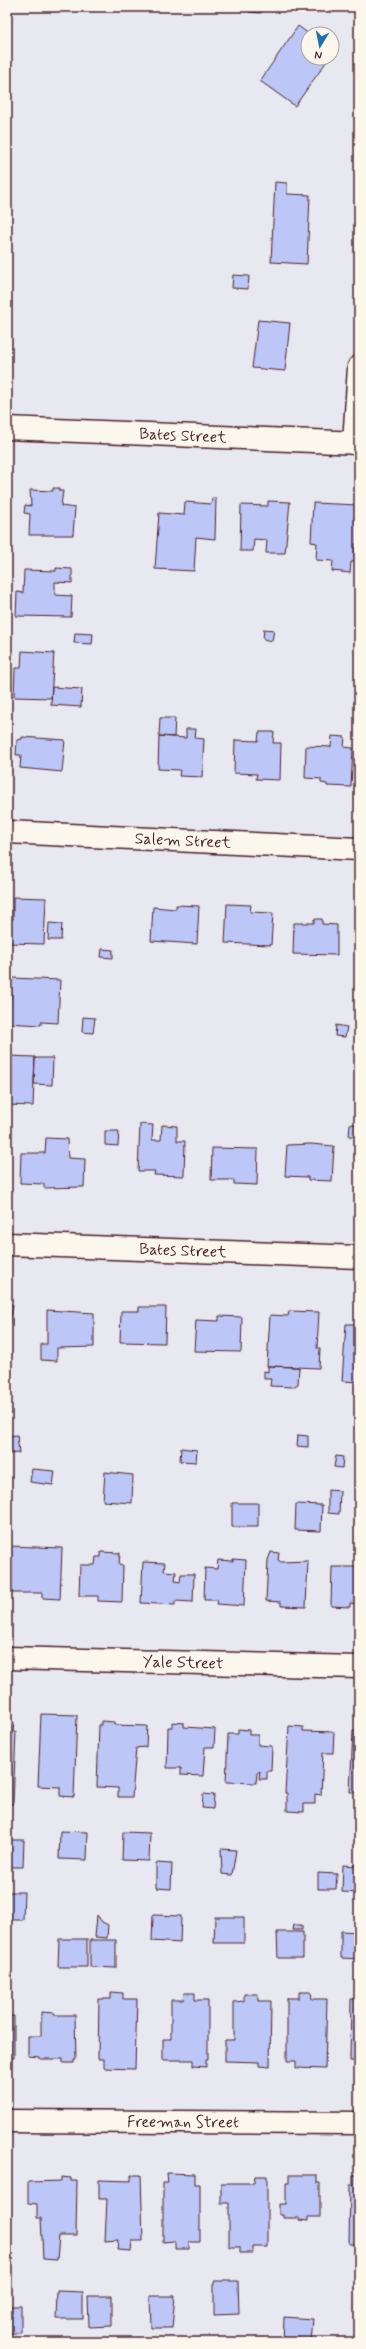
<svg xmlns="http://www.w3.org/2000/svg" width="366" height="2349" viewBox="0 0 366 2349" font-family="Mynerve,sans-serif">
	<style>
		.building { fill: #bcc7f8; stroke: #4a1f2b }
		.lines { fill: none; stroke-linecap: round; stroke-linejoin: round }
		.minor-casing { stroke: #4a1f2b; stroke-width: 25 }
		.minor { stroke: #fbf7ec; stroke-width: 22 }
		.labels { text-anchor: middle; dominant-baseline: central; stroke-width: 3; stroke-linejoin: round; paint-order: stroke }
		.street-label { font-size: 16px; fill: #4a1f2b; stroke: #fbf7ec }
	</style>
	<rect width="100%" height="100%" fill="#e8e9f0"/>
	<filter id="ink" filterUnits="userSpaceOnUse"><feTurbulence type="fractalNoise" baseFrequency=".025" numOctaves="2"/><feDisplacementMap in="SourceGraphic" scale="8" xChannelSelector="R" yChannelSelector="G"/><feConvolveMatrix kernelMatrix="1 2 1 2 8 2 1 2 1" color-interpolation-filters="sRGB"/></filter>
	<g filter="url(#ink)">
		<path class="building" d="M250 7H262L261 13 249 12Z
			M298 26 309 34 308 58H329L295 106 260 81Z
			M275 182 287 183V194L310 195 307 264 271 262Z
			M233 275 249 276 248 289 232 288Z
			M258 320 290 323 285 371 252 368Z
			M53 488H59V491H63L61 506 75 508 73 535H29L30 514 24 513 25 505 31 506 30 490 53 491Z
			M212 498H216L215 539 196 537 194 571 155 569 159 513 184 515 185 502 211 504Z
			M268 501 290 502 285 553H266L267 540 254 539 253 551H240L241 505 268 506Z
			M313 503 359 505V544H355V562H351L350 573 332 571 333 561 316 560 317 543 311 542Z
			M56 568 72 569V583L55 582V595L72 596 71 617 16 616 17 592 23 593 24 570 56 571Z
			M264 629 274 630 272 641 263 639Z
			M75 633 93 634 92 644 74 643Z
			M22 651 54 653 51 698 14 697 15 668H21Z
			M52 687 82 689 81 707 51 705Z
			M160 718H175L174 737 159 736Z
			M186 729H196L195 738 204 739 202 777 179 776 180 770 158 769 159 736 186 738Z
			M259 732H274L273 743H281L280 780 256 779 257 774 234 773 235 740 258 741Z
			M332 736 345 737 344 747 353 748 351 787 327 786V784L321 783V779L305 778 306 746 331 747Z
			M22 737 65 740 62 772 20 768 21 755H16L17 740 22 739Z
			M13 897 46 898 44 944 7 943V919H13Z
			M227 904 251 905 250 912 273 913 271 945 225 943Z
			M176 905 199 906 197 944 151 941 153 907 176 909Z
			M314 919H322V924L337 925V955L293 954 294 923H314Z
			M49 923 62 924 61 940H48Z
			M102 949 113 950V958L101 957Z
			M12 978 60 980 58 1023 41 1022V1025L7 1023V999H11Z
			M83 1017 95 1018 93 1033 82 1032Z
			M336 1025 347 1027 345 1037 335 1036Z
			M7 1056 35 1057 33 1106 7 1105Z
			M35 1058H53L52 1085 34 1084Z
			M140 1124 153 1125 152 1140H161L162 1125 177 1126V1141H185L184 1176 154 1175 155 1171H138Z
			M350 1124 359 1125V1137L349 1136Z
			M105 1131H119L118 1146 105 1145Z
			M46 1138 67 1139 68 1158 85 1159 84 1187 44 1188V1184L20 1183 21 1153H45Z
			M311 1144 334 1146 332 1181 308 1180V1177L285 1176 287 1145Z
			M212 1148 258 1149 257 1185 234 1184V1180H211Z
			M7 1304 13 1305 7 1339Z
			M139 1307H166L165 1343 120 1342 121 1311H139Z
			M47 1310 94 1313V1347L57 1348V1361L41 1360V1344H47Z
			M289 1311 319 1312 317 1348H320L319 1368 267 1366 270 1315 288 1316Z
			M219 1316 242 1317 241 1352 194 1351 196 1320 219 1321Z
			M346 1324H359V1382L342 1381Z
			M268 1366 299 1367 298 1384 293 1387 270 1386 271 1379H264V1371L268 1372Z
			M17 1435 19 1453 7 1454V1436Z
			M298 1435 308 1436V1447L297 1446Z
			M181 1448 197 1450 196 1462 180 1461Z
			M336 1456 343 1457 342 1468 334 1467Z
			M32 1469 55 1471 53 1485 30 1482Z
			M105 1472 133 1475 132 1503 103 1501Z
			M328 1490 340 1491 339 1514 328 1513Z
			M232 1503H258V1527H232Z
			M296 1504 322 1505 321 1531 295 1530Z
			M9 1546 62 1548 60 1599 42 1598V1593H7Z
			M101 1552 120 1553 119 1565 123 1566 122 1602 98 1601V1596H79L80 1565H95L96 1557H101Z
			M271 1552 279 1553 278 1560 281 1562 308 1561 306 1607 281 1606V1602L266 1601 268 1560Z
			M233 1559 246 1560 244 1606 217 1604 218 1600H204L205 1568 217 1569 218 1560 233 1561Z
			M143 1562 165 1563 164 1571 176 1572 175 1581 180 1582 181 1574H194L193 1602 175 1601V1605L141 1603Z
			M332 1567H359L357 1604 350 1603V1607L331 1606Z
			M41 1714 77 1715 74 1797 60 1796V1787L38 1786Z
			M101 1721 114 1722V1725L147 1726 146 1747 136 1748 132 1797H118V1788L97 1787 99 1725H101Z
			M7 1722H14L13 1732H16L13 1804H7Z
			M172 1722 184 1723V1727L215 1729 214 1747H205L203 1776 181 1775V1768H167L168 1727H172Z
			M289 1726 303 1727V1731L334 1732 333 1753H323L321 1795 315 1794V1804H304V1812L287 1811V1793H285Z
			M238 1729 249 1730V1735H258V1745L272 1746 271 1771H267V1779H259L260 1771 257 1773 256 1783 226 1782 228 1734H238Z
			M353 1731H359V1792H350Z
			M203 1794 214 1795 213 1809 202 1808Z
			M60 1831 88 1832 87 1860 59 1859Z
			M123 1832 150 1833 149 1861 122 1860Z
			M7 1840H24L23 1867H7Z
			M221 1849 236 1850 232 1875 222 1874Z
			M156 1863 172 1864 171 1889 156 1888Z
			M343 1865 359 1866V1893L342 1892Z
			M318 1873 337 1874 336 1889H318Z
			M7 1892H24L23 1920H7Z
			M97 1915 102 1922 108 1925 107 1938 95 1937Z
			M153 1915 181 1916 180 1943 152 1941Z
			M215 1917H244V1943H214Z
			M294 1925H302V1930H293Z
			M341 1931 359 1932V1959L341 1958Z
			M277 1932H303V1958H278Z
			M59 1939H87V1967H58Z
			M90 1940H116V1968L90 1967Z
			M111 1992 123 1993V1999H137L135 2069 104 2068V2059H98L99 1999H111Z
			M299 1992H311L312 1999H327L325 2069 296 2068V2061H287V1998H299Z
			M184 1993H195V2000H208V2060H206V2067L193 2066V2060H163V2039H171V2000H183Z
			M244 1994H258V2001H271L270 2067 259 2066V2062L225 2061V2040H234V2002L244 2001Z
			M351 1999H359V2061H350Z
			M7 2011V2016H14V2058H11V2063H7Z
			M41 2012 55 2013 54 2015H75L76 2059H74V2063H63V2059H40V2057L28 2056V2036H41Z
			M167 2173 195 2174V2184H200V2242H189V2249H175V2241L163 2242V2183H168Z
			M131 2175H141L143 2241H132L131 2251 117 2250 118 2240 105 2241 107 2199H99V2180L131 2181Z
			M289 2175H317V2183H320V2217H308V2221L299 2220V2218H283V2215H279V2204H286V2183H289Z
			M353 2175H359V2251H357V2244H349L350 2185H353Z
			M255 2176H267V2247H253V2253H240V2247H229V2203H221V2183H254Z
			M61 2177 71 2178V2181H77L76 2236H59L57 2260 43 2259 41 2218H37V2204L28 2203V2182L61 2181Z
			M7 2191H10L9 2253H7Z
			M214 2281H238L239 2314 214 2315Z
			M57 2291 83 2292V2319H56Z
			M88 2296H112V2326L89 2327Z
			M150 2296H175L172 2328H151Z
			M7 2306H21V2333H7Z
			M284 2317 313 2319 311 2342H283Z"/>
		<g class="lines">
			<defs>
				<g id="minor">
					<path id="s1" d="M7 428 359 443"/>
					<path d="M354 443 359 367"/>
					<path id="s2" d="M7 832 359 849"/>
					<path id="s3" d="M7 1244 359 1257"/>
					<path id="s4" d="M7 1658 359 1667"/>
					<path id="s5" d="M7 2121 359 2123"/>
				</g>
			</defs>
			<use href="#minor" class="minor-casing"/>
			<use href="#minor" class="minor"/>
		</g>
	</g>
	<g class="labels">
		<g class="street-label">
			<text stroke="none"><textPath href="#s1" startOffset="176">Bates Street</textPath></text>
			<text stroke="none"><textPath href="#s2" startOffset="176">Salem Street</textPath></text>
			<text stroke="none"><textPath href="#s3" startOffset="176">Bates Street</textPath></text>
			<text stroke="none"><textPath href="#s4" startOffset="176">Yale Street</textPath></text>
			<text stroke="none"><textPath href="#s5" startOffset="176">Freeman Street</textPath></text>
		</g>
	</g>
	<rect width="366" height="2349" fill="none" stroke="#fbf7ec" stroke-width="24"/>
	<rect x="12" y="12" width="342" height="2325" fill="none" stroke="#4a1f2b" stroke-width="1.5" filter="url(#ink)"/>
	<g transform="translate(320 46) rotate(190)"><circle r="19" fill="#fbf7ec" stroke="#b4a19f"/>
	<path d="M0-3L7 15L0 10L-7 15Z" fill="#1f6fb2"/>
	<text y="-6" font-size="11" font-weight="bold" text-anchor="middle" fill="#4a1f2b">N</text>
	</g>
</svg>
